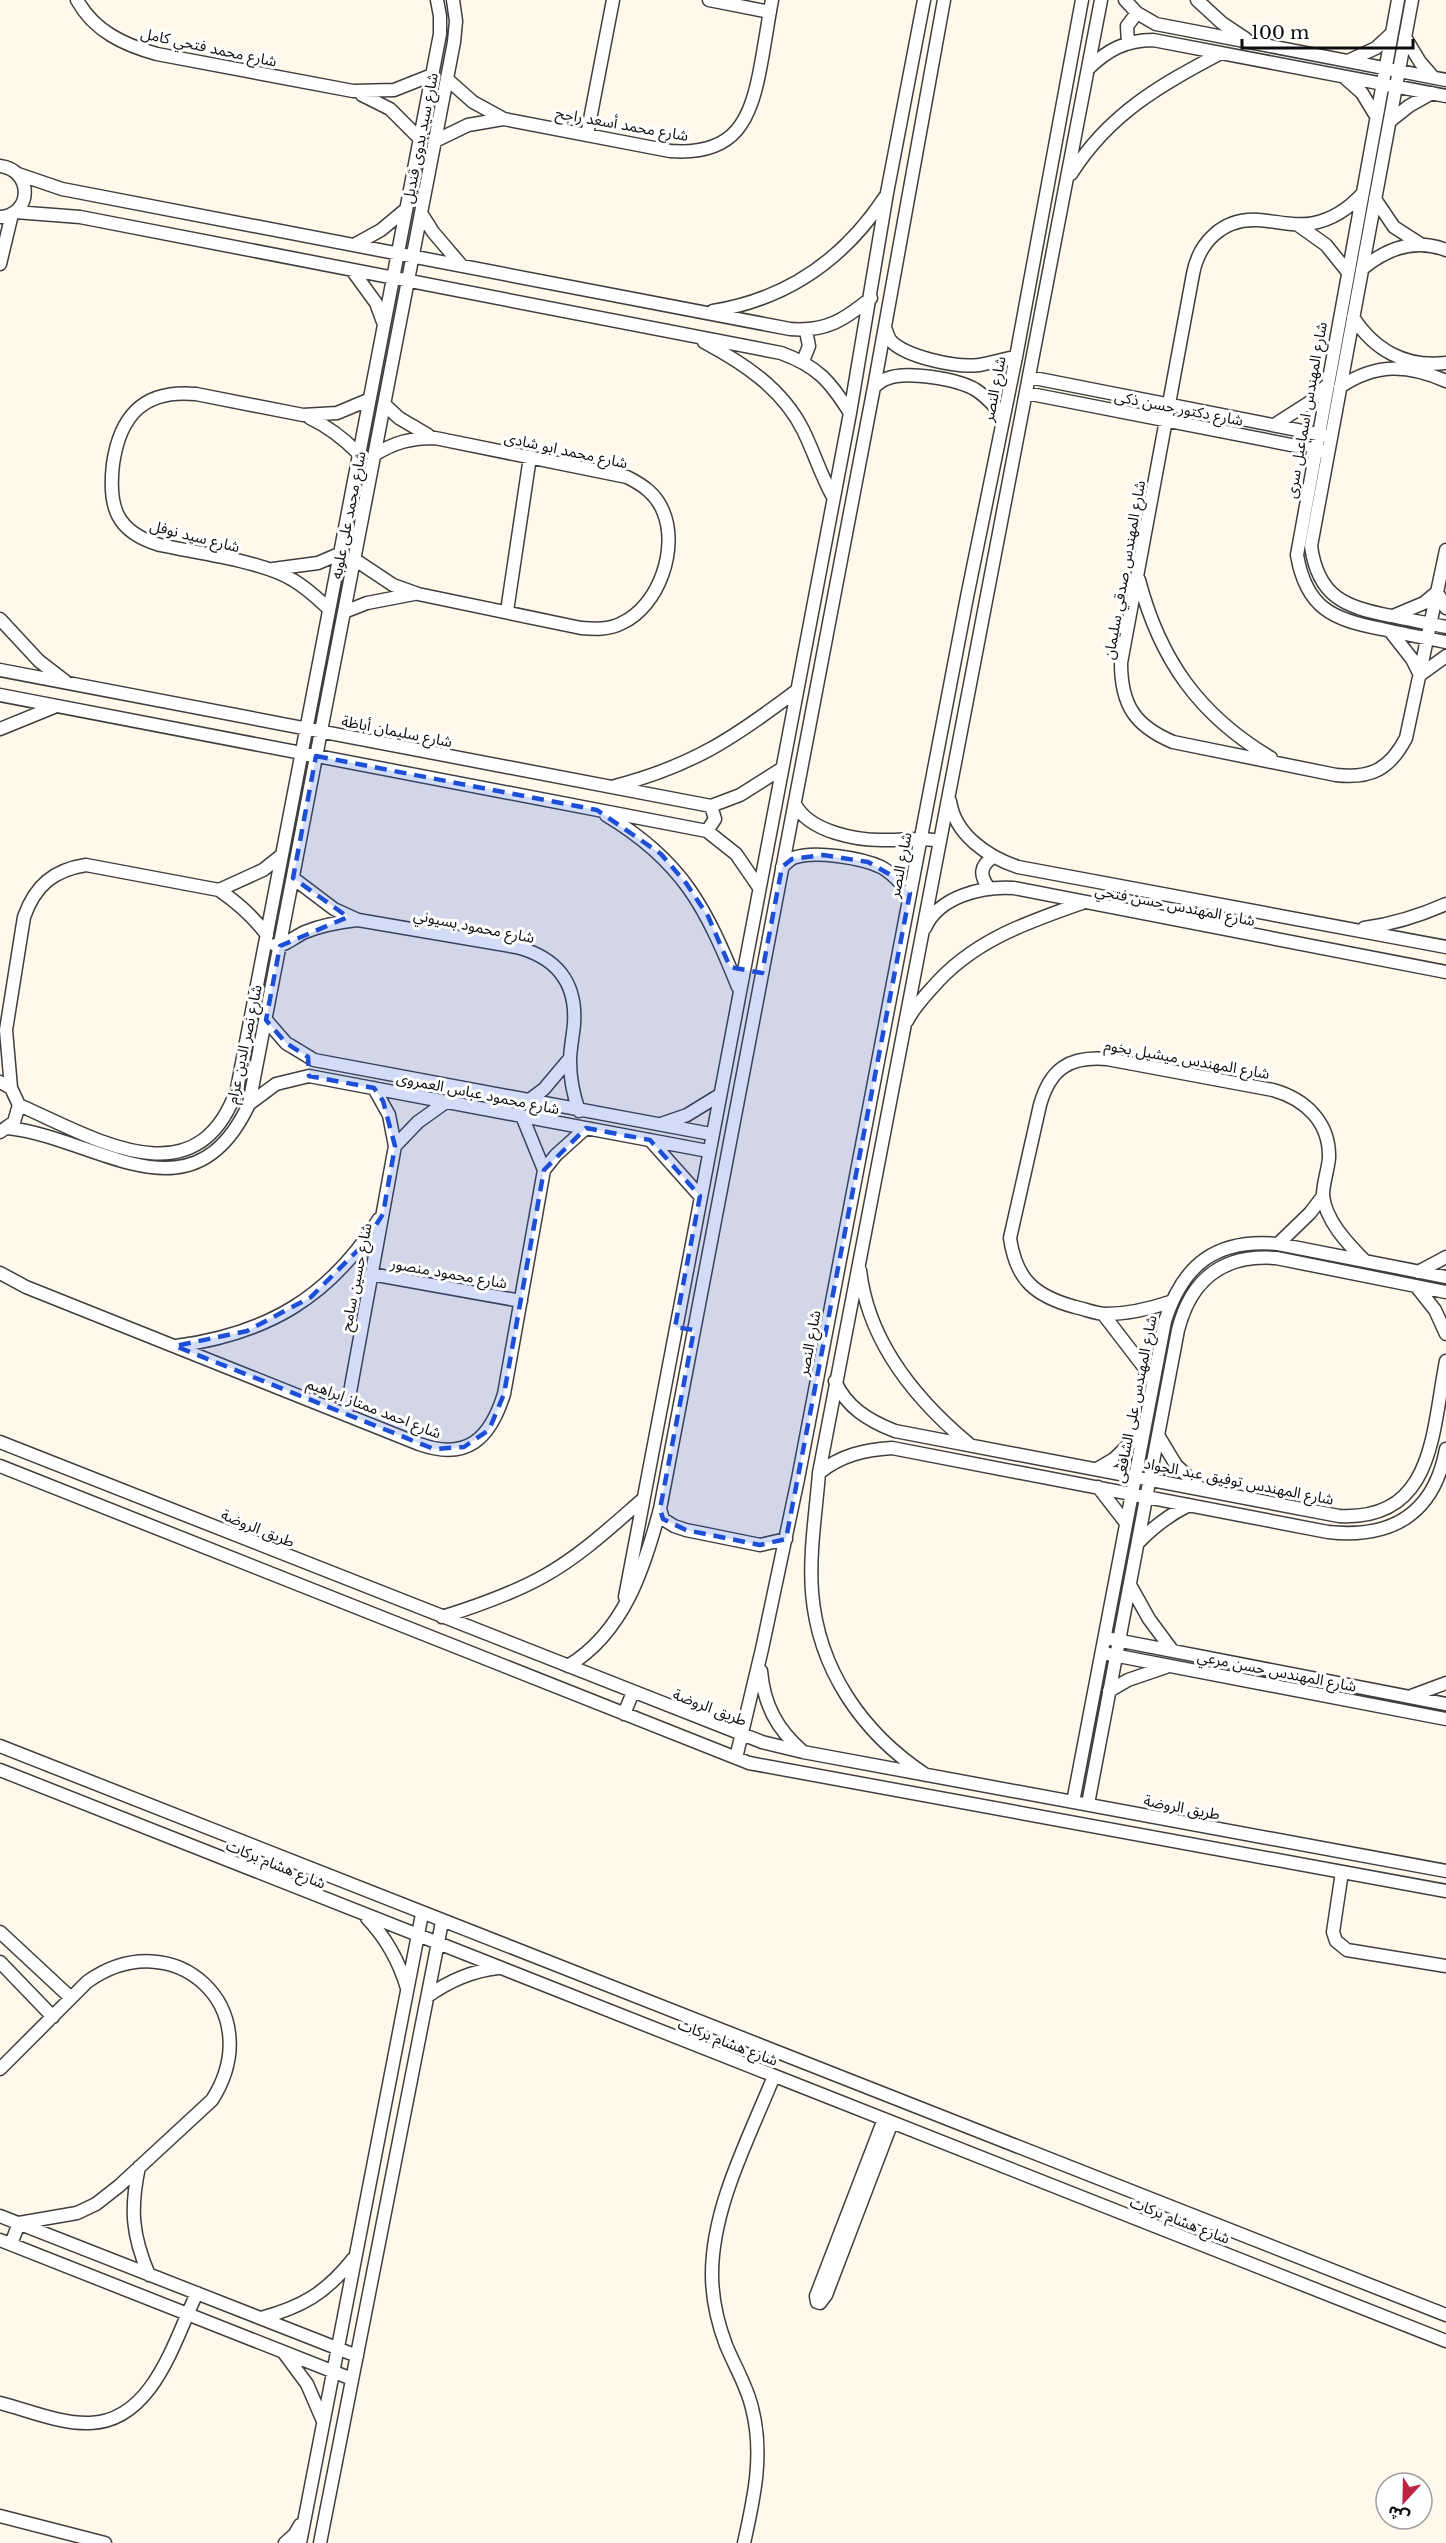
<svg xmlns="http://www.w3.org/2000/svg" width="1446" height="2543" viewBox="0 0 1446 2543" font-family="'Libre Baskerville','Noto Sans Arabic',serif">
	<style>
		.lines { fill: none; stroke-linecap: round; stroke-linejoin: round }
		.minor-casing { stroke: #3f3f3f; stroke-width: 15 }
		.minor { stroke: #fff; stroke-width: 12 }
		.marked { fill: #1d4ed8; fill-opacity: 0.2; stroke: #1d4ed8; stroke-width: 4.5; stroke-dasharray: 12 8; stroke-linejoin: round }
		.labels { text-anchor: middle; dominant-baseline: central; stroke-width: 6; stroke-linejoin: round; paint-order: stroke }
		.street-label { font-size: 15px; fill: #0c0c0c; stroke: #fff }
	</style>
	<rect width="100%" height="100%" fill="#fff8eb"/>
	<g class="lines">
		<defs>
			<path id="minor" d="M77 0C94 31 124 45 157 54L353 91 394 90 432 75
				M709 0 770 12
				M1125 0 1137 13 1156 24 1446 80
				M1197 0 1222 23 1246 39
				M1398 0 1297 555C1306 608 1333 620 1382 629 1404 634 1425 638 1446 642
				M1412 0 1311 546C1318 597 1345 607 1391 616 1409 620 1428 623 1446 627
				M1405 37 1420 62 1433 77
				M1128 43 1127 26 1137 13
				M1350 60 1376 48 1391 34
				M1088 69C1107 50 1126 40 1153 40L1446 96
				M1345 78 1362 93 1376 116
				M447 79 473 102 504 119 670 151C736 156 751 120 761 64 765 43 768 21 772 0
				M362 95 390 109 419 138
				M1390 121 1409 106 1432 93
				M587 135 613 0
				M435 141 468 125 503 119
				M0 166C33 170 33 215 0 217
				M18 174 62 189 790 329C826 332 844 320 871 298
				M1071 174C1110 113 1159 86 1221 53
				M1361 195C1348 209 1333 219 1314 223 1295 227 1276 221 1258 220 1223 218 1199 242 1193 274L1121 663C1121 705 1135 726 1173 742L1336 775C1371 779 1390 769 1406 738L1446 550
				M1375 199 1394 227 1422 245
				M15 212 80 217 781 353C817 366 830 381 850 413
				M421 213 433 232 462 266
				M1298 225 1326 245 1347 271
				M354 245 381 230 405 210
				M0 264 12 214
				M1362 269C1386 249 1415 238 1446 250
				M352 270 376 303 383 322
				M713 311C787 299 844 259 885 197
				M1353 317C1374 350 1406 368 1446 363
				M885 327C886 331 888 336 890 340 905 357 957 368 979 365 991 363 1004 359 1016 357
				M704 342C743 363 782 388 803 430 814 452 821 476 833 497
				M803 361 809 346 806 331
				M1029 377 1323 435
				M874 387C878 384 882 380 886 379 905 370 958 379 976 390 987 397 995 407 1004 416
				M1340 387C1376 363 1407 364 1446 381
				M1026 393 1322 451
				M384 404 399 418 428 435
				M310 418C329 427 343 438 358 453
				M1274 425 1310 402 1326 386
				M354 559 393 585 418 594 581 628C595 629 609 630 622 623 659 606 679 548 663 511 656 494 643 485 627 477L435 438C411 438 395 442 374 455
				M273 569 318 563 339 554
				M1139 580C1160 660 1199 715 1271 758
				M329 609C318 599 307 588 293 580 262 561 197 553 160 545 116 532 108 507 113 464 120 415 144 389 196 394L303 415 337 413 368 400
				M507 611 530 457
				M344 612 367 603 414 594
				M1393 616 1424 603 1437 592 1446 608
				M0 619 39 661 65 681
				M1390 631 1412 659 1420 675 1446 656
				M0 670 711 806 740 795 781 769
				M0 695 707 831 736 854 758 886
				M0 729 54 707
				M615 786C692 766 734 738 796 691
				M950 801C955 835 988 857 1018 867L1446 947
				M795 804C809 832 858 841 887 840 906 840 921 837 939 841
				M606 815C683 861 706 908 738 987
				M707 831 715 819 711 806
				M782 867C786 864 789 860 793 858 814 850 862 858 881 867 893 873 901 884 910 893
				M293 878 334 909 358 920 516 947C556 957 577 982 574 1024 573 1036 570 1049 570 1061 570 1079 573 1094 579 1111
				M989 888C979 875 980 866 993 857
				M219 890 263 870 282 855
				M925 928C939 896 983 886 1014 888L1446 972
				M1364 928C1393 924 1419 916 1446 904
				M275 945C285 947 295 936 305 932 322 925 339 922 357 920
				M266 1020 286 1043 314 1060 711 1134
				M907 1021C913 1009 923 998 932 988 972 941 1025 923 1082 903
				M0 1082 11 1088 19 1105 14 1122 0 1132
				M11 1088 6 1030 24 917C35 886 53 870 86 865L219 890C238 903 253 916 267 935
				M528 1101 544 1089 570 1058
				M249 1104 276 1084 309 1076 708 1151
				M19 1105C94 1138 197 1203 237 1089L440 34V16L437 0
				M661 1124 687 1115 718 1096
				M8 1128C98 1138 192 1226 249 1104L454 42 456 21 453 0
				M650 1140 700 1196
				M395 1146 418 1122 446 1102
				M544 1170 556 1155 586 1128
				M1278 1244 1310 1213 1323 1196
				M860 1270C868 1342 915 1399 969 1444
				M1418 1272 1446 1257
				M0 1273 26 1287 419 1444C467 1461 490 1439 504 1394L544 1170 522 1116
				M371 1274 521 1301
				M1416 1286 1435 1310 1446 1334
				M1170 1302C1149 1309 1129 1314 1106 1314 1096 1314 1085 1309 1075 1307 1035 1296 1016 1280 1010 1238L1040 1105C1050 1069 1069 1056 1107 1059L1273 1090C1305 1099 1330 1122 1329 1158 1328 1170 1323 1183 1323 1195 1325 1220 1348 1244 1364 1260
				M1103 1314 1153 1379
				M176 1346C267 1334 330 1297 379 1219
				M835 1381C846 1407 869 1421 895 1431L1339 1516C1435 1521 1432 1431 1446 1361
				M346 1414 395 1146 389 1115 374 1088
				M1158 1435 1176 1465 1200 1488
				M0 1442 762 1742 803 1752 1446 1871
				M0 1466 749 1763 1446 1891
				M1097 1469 1114 1459 1142 1432
				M819 1473C841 1455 864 1450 892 1448L1328 1532C1392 1539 1434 1514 1446 1449
				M1098 1487 1126 1523
				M660 1509 663 1519 674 1526 686 1530 760 1545 786 1539
				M1138 1543C1154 1526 1169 1515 1189 1505
				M1130 1585 1149 1619 1172 1650
				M625 1597 850 413 887 193 924 0
				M442 1617C477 1606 512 1594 544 1576 580 1556 611 1527 642 1500
				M1111 1639 1446 1704
				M1108 1654 1446 1719
				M568 1666C624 1632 644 1569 660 1509L874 387 944 0
				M761 1671C764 1705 777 1729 802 1751
				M1109 1691 1128 1680 1166 1667
				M1411 1696 1446 1683
				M624 1714 633 1692
				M0 1746 1446 2315
				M736 1758 762 1649 798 1479 967 597 1016 357 1082 0
				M0 1770 1446 2341
				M926 1775C862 1733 818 1669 812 1592 809 1553 816 1512 819 1473L1101 0
				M1073 1802 1165 1321C1183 1264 1217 1238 1278 1244L1446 1277
				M1088 1804 1178 1330C1191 1279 1223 1254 1276 1258L1446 1292
				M1342 1872 1333 1932 1336 1941 1347 1950 1446 1966
				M367 1918C387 1939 399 1961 407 1988
				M0 1932 71 1998
				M0 1962 53 2017
				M428 1996C449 1981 471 1971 498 1968
				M0 2069 87 1982C174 1920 270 2009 212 2100L119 2186 96 2204 77 2213 19 2223 11 2244
				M884 2119 816 2296 817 2302 820 2303 826 2295 892 2122
				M139 2167C130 2209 132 2235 149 2275
				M0 2216 357 2356
				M0 2240 352 2379
				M261 2318C302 2307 326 2293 353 2259
				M284 2353 307 2384 323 2421
				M0 2403C28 2410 60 2424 90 2423 153 2421 174 2341 197 2293
				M0 2516 105 2543
				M285 2543 295 2534 300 2525
				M300 2543 422 1914
				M320 2543 442 1922
				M744 2543C754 2498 764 2454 752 2408 747 2386 735 2367 726 2345 718 2324 712 2298 712 2274 712 2207 749 2138 774 2076"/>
		</defs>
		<use href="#minor" class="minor-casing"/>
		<use href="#minor" class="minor"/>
	</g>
	<path class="marked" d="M316 756 597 810 661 854 686 883 708 916 730 967 762 973 782 867 792 859 823 855 868 862 896 878 910 893 786 1539 760 1545 686 1530 663 1519 660 1509 694 1330 675 1327 700 1196 650 1140 586 1128 544 1170 504 1394 489 1430 464 1447 434 1449 175 1346 247 1331 311 1297 363 1245 383 1214 395 1146 383 1101 374 1088 309 1076 308 1057 286 1043 266 1020 280 946 348 917 293 878Z"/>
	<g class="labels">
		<g class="street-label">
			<text transform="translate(209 47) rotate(12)">شارع محمد فتحي كامل</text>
			<text transform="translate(622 124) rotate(10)">شارع محمد أسعد راجح</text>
			<text transform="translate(420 138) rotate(-79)">شارع سيد بدوى قنديل</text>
			<text transform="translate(994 389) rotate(-79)">شارع النصر</text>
			<text transform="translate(1179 408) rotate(11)">شارع دكتور حسن ذكى</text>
			<text transform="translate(1306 410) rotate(-80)">شارع المهندس اسماعيل سرى</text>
			<text transform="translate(566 450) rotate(12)">شارع محمد ابو شادى</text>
			<text transform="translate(348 515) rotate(-79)">شارع محمد على علوبه</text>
			<text transform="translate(195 536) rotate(14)">شارع سيد نوفل</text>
			<text transform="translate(1124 570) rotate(-80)">شارع المهندس صدقي سليمان</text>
			<text transform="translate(397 731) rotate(11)">شارع سليمان أباظة</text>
			<text transform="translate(900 865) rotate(-79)">شارع النصر</text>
			<text transform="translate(1175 905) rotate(11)">شارع المهندس حسن فتحي</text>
			<text transform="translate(474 926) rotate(11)">شارع محمود بسيوني</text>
			<text transform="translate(244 1044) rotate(-78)">شارع نصر الدين عزام</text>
			<text transform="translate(1187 1059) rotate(10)">شارع المهندس ميشيل بخوم</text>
			<text transform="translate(478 1093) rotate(11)">شارع محمود عباس العمروى</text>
			<text transform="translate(449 1273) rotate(10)">شارع محمود منصور</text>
			<text transform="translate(356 1277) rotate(-79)">شارع حسين سامح</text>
			<text transform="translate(809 1343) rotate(-79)">شارع النصر</text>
			<text transform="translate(1135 1399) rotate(-79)">شارع المهندس على الشافعى</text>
			<text transform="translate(374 1408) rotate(21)">شارع احمد ممتاز ابراهيم</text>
			<text transform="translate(1239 1481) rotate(11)">شارع المهندس توفيق عبد الجواد</text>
			<text transform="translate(258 1528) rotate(22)">طريق الروضة</text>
			<text transform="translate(1277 1671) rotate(11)">شارع المهندس حسن مرعي</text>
			<text transform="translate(710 1707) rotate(21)">طريق الروضة</text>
			<text transform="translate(1182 1807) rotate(11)">طريق الروضة</text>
			<text transform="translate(276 1864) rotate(22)">شارع هشام بركات</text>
			<text transform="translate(728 2042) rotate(21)">شارع هشام بركات</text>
			<text transform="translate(1180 2220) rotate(21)">شارع هشام بركات</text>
		</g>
	</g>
	<g transform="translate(1404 2501) rotate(202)"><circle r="28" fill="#ffffff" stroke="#9e9e9e" stroke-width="1.5"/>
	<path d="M0-4.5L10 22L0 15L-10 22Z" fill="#ba2544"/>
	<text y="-9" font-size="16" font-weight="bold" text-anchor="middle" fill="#0c0c0c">ش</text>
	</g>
	<path d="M1242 39v9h171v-9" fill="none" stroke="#0c0c0c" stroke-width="3"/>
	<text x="1251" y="39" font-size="18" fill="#0c0c0c" stroke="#ffffff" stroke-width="4.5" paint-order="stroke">100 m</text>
</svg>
